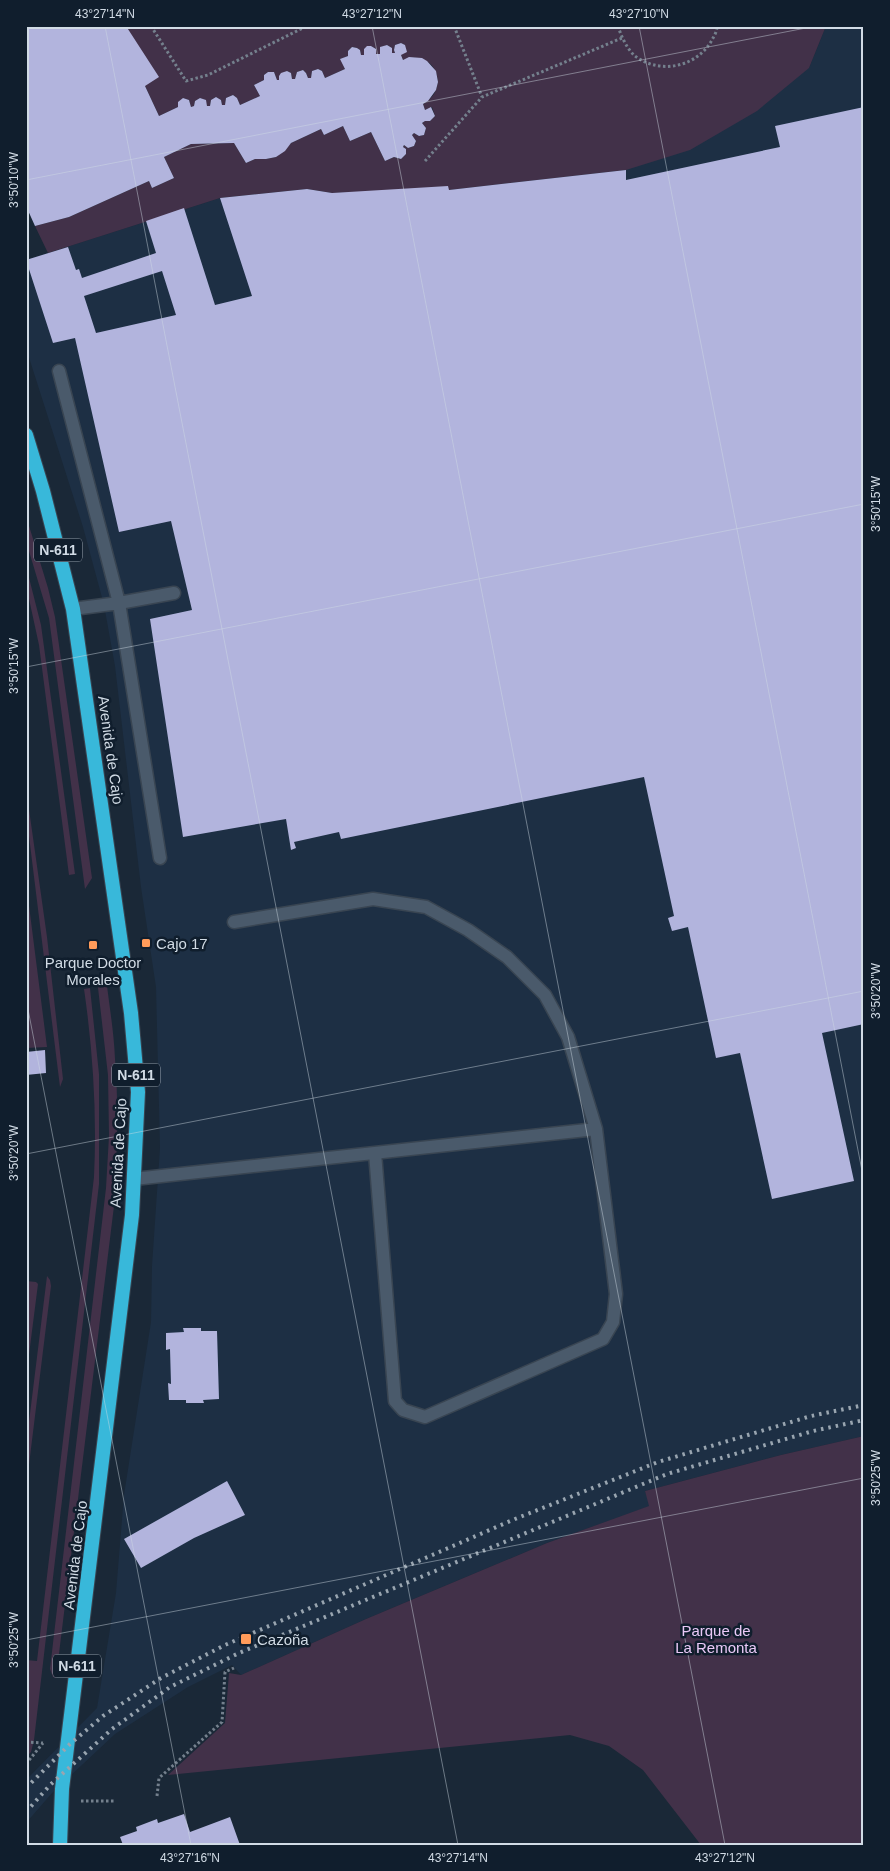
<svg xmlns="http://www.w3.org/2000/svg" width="890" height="1871" viewBox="0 0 890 1871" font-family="Helvetica,sans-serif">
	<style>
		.built { fill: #1d2f44 }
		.green { fill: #423149 }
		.building { fill: #b2b4dd; fill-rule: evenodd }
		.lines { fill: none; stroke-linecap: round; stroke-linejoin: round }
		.service-casing { stroke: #394552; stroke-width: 15 }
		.trunk-casing { stroke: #394552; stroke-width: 16 }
		.path { stroke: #74808d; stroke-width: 3; stroke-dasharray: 2.5 2.5; stroke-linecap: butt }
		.service { stroke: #4a5a6b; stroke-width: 12 }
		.trunk { stroke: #38b8da; stroke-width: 14 }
		.rail { stroke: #99a5b0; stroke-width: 4; stroke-dasharray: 2.5 5; stroke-linecap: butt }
		.ticks { fill: none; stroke: #d1dbe5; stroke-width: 1; stroke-opacity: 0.45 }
		.poi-dot { fill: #ff9b5a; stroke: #101e2d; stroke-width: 2 }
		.labels { text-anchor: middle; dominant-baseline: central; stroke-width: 5; stroke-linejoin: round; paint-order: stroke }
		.shield { fill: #101e2d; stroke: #97a2ae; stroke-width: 1 }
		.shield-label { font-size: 14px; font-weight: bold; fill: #d1dbe5 }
		.street-label { font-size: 15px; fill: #d1dbe5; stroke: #101e2d }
		.poi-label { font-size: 15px; fill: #d1dbe5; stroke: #101e2d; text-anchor: start }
		.park-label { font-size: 15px; fill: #eac9f7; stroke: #101e2d }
		.neatline { fill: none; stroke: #d1dbe5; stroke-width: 2 }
		.ticks-label { font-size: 12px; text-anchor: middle; fill: #d1dbe5 }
	</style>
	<rect width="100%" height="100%" fill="#1a2837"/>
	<path class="built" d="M826 26H864V1436L781 1455 645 1491 650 1506 547 1543 366 1619 241 1675 232 1665 188 1687 115 1734 52 1793 26 1823V1780L97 1708 116 1593 124 1495 151 1322 152 1266 160 1148 156 987 141 887 115 666 104 605 83 527 26 348V260L220 198 307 189 332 193 809 68Z"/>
	<path class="green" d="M126 26H826L809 68 757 111 690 150 626 170 449 190 332 193 307 189 220 198 48 253 35 226 69 217 149 181 152 188 174 178 164 157 191 144 234 143 246 163 255 159H266L276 157 291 143 321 129 324 135 343 126 350 141 371 132 385 161 394 157 401 159 406 154V149L403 147 404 145 408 148 414 146 416 141 412 135 414 133 419 136 424 135 426 128 422 123 425 121H430L435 116 432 107 425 110 423 104C452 87 434 48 403 60L401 55 405 45 401 43 395 45 394 50 395 53H392V48L387 45 381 47 380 54H376V49L371 46 364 49V55H361L360 50 357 48 352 47 348 51V56L341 59 345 69 325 78 322 71 318 69 312 71 311 78H308L306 73 303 70 297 72 295 79H292L291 73 287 71 279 76V80H277L274 72H268L264 75V80L254 85 260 96 240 105 237 98 233 95 226 98 225 105H222L221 100 216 97 211 100 210 106H207L205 100 200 98 195 101 194 106 191 107 189 100 183 98 178 107 159 116 145 86Z
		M26 516 48 588 55 617 92 878 85 889 49 618 26 541Z
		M26 566 41 625 75 874 69 875 39 645 26 585Z
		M26 788 47 937 63 1079 60 1087 26 812Z
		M26 882 47 1047 26 1048Z
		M97 979 107 986C110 1010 114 1034 115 1059 119 1108 117 1157 114 1206L56 1678 53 1677 50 1669 106 1188 109 1136 108 1075Z
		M90 988 99 1074V1184L34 1740 31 1752 26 1757V1660L37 1661 94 1177C97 1114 93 1051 84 989Z
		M47 1276 50 1280 51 1286 26 1489V1446Z
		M26 1281 36 1282 38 1284 26 1378Z
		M864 1436V1845H701L643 1770 609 1746 570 1735 168 1775 225 1723 229 1673 241 1675 366 1619 547 1543 649 1506 645 1491 781 1455Z"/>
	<path class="building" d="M26 26H126L159 77 145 86 159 116 178 107V102L183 98 189 100 191 107 194 106 195 101 200 98 206 100 207 106H210L211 100 216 97 221 100 222 105H225L226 98 233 95 237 98 240 105 260 96 254 85 264 80V75L268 72H274L277 80H279V76L281 73 287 71 291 73 292 79H295L297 72 303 70 306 73 308 78H311L312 71 318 69 322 71 325 78 345 69 340 59 348 56V51L352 47 357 48 360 50 361 55H364V49L367 46H371L376 49V54H380V47L387 45 392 48V53H395L394 50 395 45 401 43 405 45 407 52 401 55 403 60 409 57 422 58 427 61 436 71 438 82 436 90 428 101 423 104 425 110 431 107 435 116 430 121H425L422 123 426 128 424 135 419 136 414 133 412 135 416 141 414 146 408 148 404 145 403 147 406 149V154L401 159 394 157 385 161 371 132 350 141 343 126 324 135 321 129 291 143 285 151 276 157 266 159H255L246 163 234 143 191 144 164 157 174 178 152 188 149 181 69 217 35 226 26 206Z
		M864 107V1024L822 1033 854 1181 772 1199 740 1053 716 1058 688 927 672 931 668 918 674 916 644 777 341 839 339 832 294 842 296 848 291 850 286 819 183 837 150 619 192 610 171 521 119 532 75 338 53 343 26 260 68 247 76 270 79 269 82 278 156 253 146 221 184 208 215 305 252 296 220 198 307 189 332 193 448 186 449 190 626 170V180L780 147 775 126ZM162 271 176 315 96 333 84 296Z
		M45 1050 46 1073 26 1075V1052Z
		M183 1328H201V1331H217L219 1399 203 1400 204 1403H186V1400H169L168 1383 171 1384 170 1349 166 1350V1333L184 1332Z
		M227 1481 245 1515 194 1538 141 1568 124 1539Z
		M184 1814 190 1832 230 1817 240 1845H123L120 1837 137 1831 136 1827 157 1819 158 1823Z"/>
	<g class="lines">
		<defs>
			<path id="service" d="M59 371 119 603 160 858
				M73 609 119 603 174 593
				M234 922 373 899 426 907 468 930 507 957 545 995 568 1037 596 1129 616 1294 613 1322 603 1339 425 1417 403 1410 395 1401 375 1153
				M134 1179 596 1129"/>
			<path id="trunk" d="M26 435 43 491 73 609 131 1013 138 1092 132 1215 62 1789 60 1845"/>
		</defs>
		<use href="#service" class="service-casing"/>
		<use href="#trunk" class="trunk-casing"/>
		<path class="path" d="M151 26 186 81 208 75 307 26
			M454 26 482 97
			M618 26C621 36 627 49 635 56 660 75 697 67 712 40 714 36 717 32 717 26
			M425 161 482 97 622 38
			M26 1742 43 1743
			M26 1764 43 1743
			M157 1796 159 1778 222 1722 225 1672 234 1668
			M81 1801H115"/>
		<use href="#service" class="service"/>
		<use href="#trunk" class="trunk"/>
		<path class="rail" d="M26 1788 70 1744 103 1716 161 1678 225 1645 515 1519 658 1462 811 1416 864 1405
			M26 1812 50 1785 112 1729 170 1687 239 1653 667 1474 813 1431 864 1420"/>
	</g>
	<path class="ticks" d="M105 26 458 1845M372 26 725 1845M639 26 864 1181M26 180 816 26M26 667 864 504M26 999 191 1845M26 1154 864 991M26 1640 864 1478"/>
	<g class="poi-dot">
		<rect x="141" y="938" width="10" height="10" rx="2.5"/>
		<rect x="88" y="940" width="10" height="10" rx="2.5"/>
		<rect x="240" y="1633" width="12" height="12" rx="2.5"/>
	</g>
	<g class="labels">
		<g class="shield">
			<rect x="34" y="538.5" width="48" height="23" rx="4"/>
			<rect x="112" y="1063.5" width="48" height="23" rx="4"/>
			<rect x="53" y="1654.5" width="48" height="23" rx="4"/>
		</g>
		<g class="shield-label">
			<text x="58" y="550">N-611</text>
			<text x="136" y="1075">N-611</text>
			<text x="77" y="1666">N-611</text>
		</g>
		<g class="street-label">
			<text transform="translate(111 750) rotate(82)">Avenida de Cajo</text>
			<text transform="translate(118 1153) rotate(-87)">Avenida de Cajo</text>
			<text transform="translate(75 1555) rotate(-83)">Avenida de Cajo</text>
		</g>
		<g class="poi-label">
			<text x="156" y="943">Cajo 17</text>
			<text x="93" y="962" text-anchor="middle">Parque Doctor<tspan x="93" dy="17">Morales</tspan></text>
			<text x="257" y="1639">Cazoña</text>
		</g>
		<g class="park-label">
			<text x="716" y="1630">Parque de<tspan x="716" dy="17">La Remonta</tspan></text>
		</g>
	</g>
	<rect width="890" height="1871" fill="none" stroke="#101e2d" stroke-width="55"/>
	<rect x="28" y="28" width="834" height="1816" class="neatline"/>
	<g class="ticks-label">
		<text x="105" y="18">43°27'14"N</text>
		<text x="372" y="18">43°27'12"N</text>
		<text x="639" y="18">43°27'10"N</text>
		<text transform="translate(14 180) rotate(-90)" y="4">3°50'10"W</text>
		<text transform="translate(876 504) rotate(-90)" y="4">3°50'15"W</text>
		<text transform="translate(14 666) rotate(-90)" y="4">3°50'15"W</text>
		<text transform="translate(876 991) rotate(-90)" y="4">3°50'20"W</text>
		<text transform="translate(14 1153) rotate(-90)" y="4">3°50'20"W</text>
		<text transform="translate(876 1478) rotate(-90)" y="4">3°50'25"W</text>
		<text transform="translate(14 1640) rotate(-90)" y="4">3°50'25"W</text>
		<text x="190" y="1862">43°27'16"N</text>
		<text x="458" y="1862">43°27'14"N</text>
		<text x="725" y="1862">43°27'12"N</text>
	</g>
</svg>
